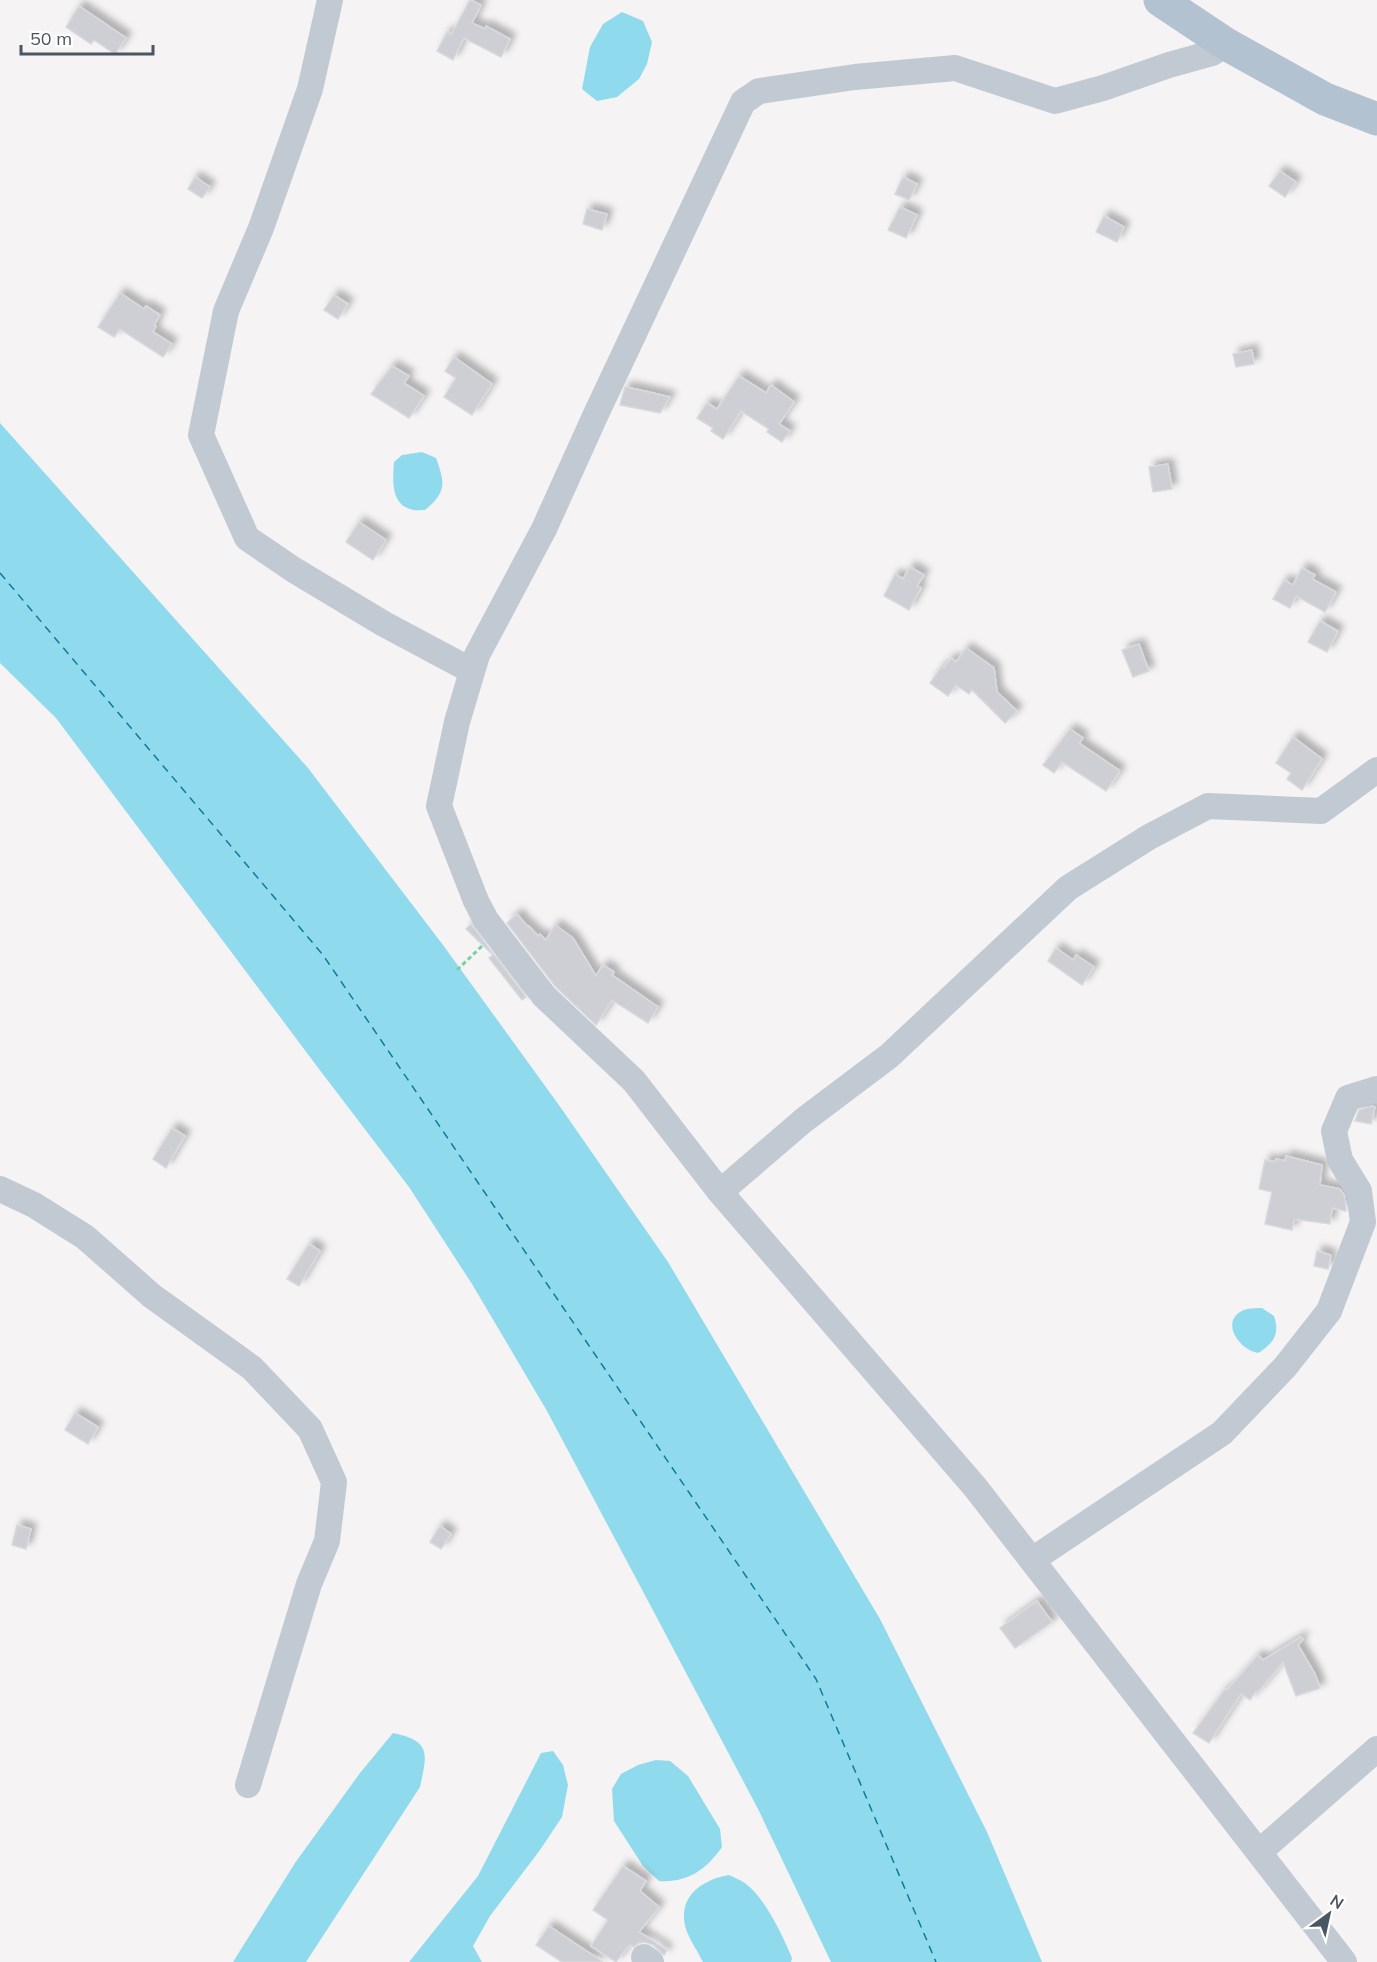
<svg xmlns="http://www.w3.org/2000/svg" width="1377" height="1962" viewBox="0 0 1377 1962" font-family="Mulish,sans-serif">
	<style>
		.water { fill: #90daee }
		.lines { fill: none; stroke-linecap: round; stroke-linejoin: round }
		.ferry { stroke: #0c7c9b; stroke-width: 1.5; stroke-dasharray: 8 6; stroke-linecap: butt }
		.building { fill: #cdcfd5; stroke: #d7d9de; stroke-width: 1.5; filter: url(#shadow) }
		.path { stroke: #7ad0a6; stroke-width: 3; stroke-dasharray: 4.5 3; stroke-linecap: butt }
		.minor { stroke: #c1cad2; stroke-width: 26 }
		.major { stroke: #b3c2d1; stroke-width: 33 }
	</style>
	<defs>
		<filter id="shadow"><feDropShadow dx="5.5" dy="-5.5" stdDeviation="3" flood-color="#0004"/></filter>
	</defs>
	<rect width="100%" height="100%" fill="#f5f3f3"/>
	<path class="water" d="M622 12 643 21 652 42 647 64 639 79 617 97 597 101 582 89 590 47 603 24Z
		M0 423 308 768 443 945 561 1108 668 1262 880 1619 987 1832 1042 1962H831L758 1809 656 1616 547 1411 472 1284 409 1187 319 1069 56 718 0 663Z
		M422 452 436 458C445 483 447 492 425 510 421 510 414 511 410 509 390 503 393 478 394 462L402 455Z
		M1262 1308 1274 1316C1280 1334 1274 1343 1258 1353 1237 1349 1218 1318 1247 1309 1251 1308 1258 1308 1262 1308Z
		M393 1733C432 1741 427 1754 420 1787L306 1962H233L295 1863 360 1773Z
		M553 1751 563 1765 568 1785 562 1817 540 1850 490 1916 473 1946 482 1962H409L478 1876 541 1753Z
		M656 1760 670 1761 688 1776 720 1829 722 1847C706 1870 687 1883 659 1881L643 1866 614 1821 612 1789 621 1774 638 1765Z
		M729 1875C735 1878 741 1880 746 1884 765 1898 783 1936 792 1958L791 1962H703C698 1952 691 1942 687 1932 675 1899 700 1880 729 1875Z"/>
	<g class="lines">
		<path class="ferry" d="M0 573 323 955 816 1679 936 1962"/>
	</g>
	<path class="building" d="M470 0 481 5 472 23 485 29 486 26 510 39 501 57 464 38 453 60 437 51 447 32 451 35Z
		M79 6 126 38 115 54 94 40 91 44 66 27Z
		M1280 171 1296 182 1285 197 1269 186Z
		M195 177 210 187 202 198 188 189Z
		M903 177 917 184 909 200 895 194Z
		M900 207 917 215 906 238 888 230Z
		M587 209 607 214 602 230 583 224Z
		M1104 216 1124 227 1117 242 1096 232Z
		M120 293 144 309 146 306 160 315 154 325 156 326 153 332 172 344 163 357 120 329 114 337 98 327Z
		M334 295 348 304 338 319 324 310Z
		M1252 350 1254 364 1236 367 1233 354Z
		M454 357 492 384 472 415 444 397 456 378 445 371Z
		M392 366 409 376 404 383 424 396 409 418 371 394Z
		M739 376 766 393 771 385 794 402 779 424 790 431 782 442 767 432 769 429 741 411 723 439 711 431 713 428 697 418 707 403 717 409Z
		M625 387 640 390 670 397 660 413 620 405Z
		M1168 464 1172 489 1153 492 1149 467Z
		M359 522 386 540 373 560 346 542Z
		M910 567 924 575 917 586 921 588 909 610 884 596 895 574 903 579Z
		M1302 568 1315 575 1312 579 1336 592 1325 612 1296 596 1290 608 1273 599 1284 580 1293 585Z
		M1320 621 1338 631 1327 652 1308 642Z
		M1139 644 1149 671 1133 677 1122 650Z
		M966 648 994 668 997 692 1017 711 1005 723 972 690 969 694 956 685 948 696 930 683 942 666 944 668 951 658 956 662Z
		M1070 729 1083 738 1079 743 1120 771 1106 791 1062 762 1054 773 1043 765Z
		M1293 737 1322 759 1302 790 1287 779 1291 773 1276 763Z
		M517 914 528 927 529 926 538 936 540 934 546 940 555 925 573 938 596 976 603 965 614 972 612 975 658 1007 648 1023 612 1000 596 1025 555 986 507 923Z
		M471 924 526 997 522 1000 489 958 493 955 466 929Z
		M1056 948 1073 960 1076 955 1094 967 1082 985 1048 961Z
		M1372 1106 1375 1107 1371 1124 1355 1121 1359 1110Z
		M172 1128 185 1136 166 1168 153 1159Z
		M1286 1156 1322 1165 1320 1185 1340 1189 1345 1196 1346 1211 1332 1208 1330 1224 1294 1219 1292 1230 1265 1224 1272 1192 1259 1189 1265 1160 1275 1162 1276 1159 1285 1161Z
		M309 1244 320 1251 299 1286 287 1279Z
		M1317 1251 1331 1255 1328 1269 1314 1266Z
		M75 1413 98 1427 88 1444 65 1430Z
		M17 1525 31 1529 26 1549 12 1545Z
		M440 1526 451 1534 441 1549 430 1542Z
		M1037 1601 1052 1622 1015 1648 1000 1628Z
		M1301 1637 1303 1639 1298 1645 1315 1674 1320 1688 1296 1696 1283 1662 1258 1692 1256 1691 1250 1700 1241 1694 1209 1743 1193 1733 1225 1689 1227 1690 1258 1655 1263 1660Z
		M623 1866 646 1881 640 1891 659 1907 639 1932 667 1950 664 1955 653 1945 645 1942 638 1943 634 1947 631 1945 629 1947 628 1946 616 1962 591 1946 608 1920 593 1910Z
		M549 1926 603 1962H562L536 1945Z"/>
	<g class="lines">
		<path class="path" d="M457 970 482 946"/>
		<path class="minor" d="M330 0 310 89 261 228 226 311 201 435 247 538 294 570 384 624 472 671
			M1226 44 1212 53 1169 65 1103 88 1055 101 955 68 855 77 759 91 743 102 596 414 544 529 477 655 457 722 439 806 476 901 486 920 544 996 634 1081 720 1192 975 1487 1344 1962
			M0 1189 34 1205 85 1237 152 1296 252 1368 310 1429 334 1482 327 1541 309 1584 248 1785
			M720 1192 804 1120 889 1056 1068 888 1149 837 1208 806 1321 811 1377 770
			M1032 1560 1222 1433 1285 1367 1329 1311 1363 1222 1359 1191 1340 1160 1334 1131 1348 1098 1377 1089
			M1259 1852 1377 1749
			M644 1957 651 1962"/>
		<path class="major" d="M1160 0 1226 44 1325 99 1377 119"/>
	</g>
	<g transform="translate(1329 1914) rotate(33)" stroke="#ffffff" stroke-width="4.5" paint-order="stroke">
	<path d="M0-4.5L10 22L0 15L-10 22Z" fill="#4a5661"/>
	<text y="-9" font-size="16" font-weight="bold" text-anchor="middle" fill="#4a5661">N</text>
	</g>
	<path d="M21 45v9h132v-9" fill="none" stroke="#4a5661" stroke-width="3"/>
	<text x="30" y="45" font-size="18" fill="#4a5661" stroke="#ffffff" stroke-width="4.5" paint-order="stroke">50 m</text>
</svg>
